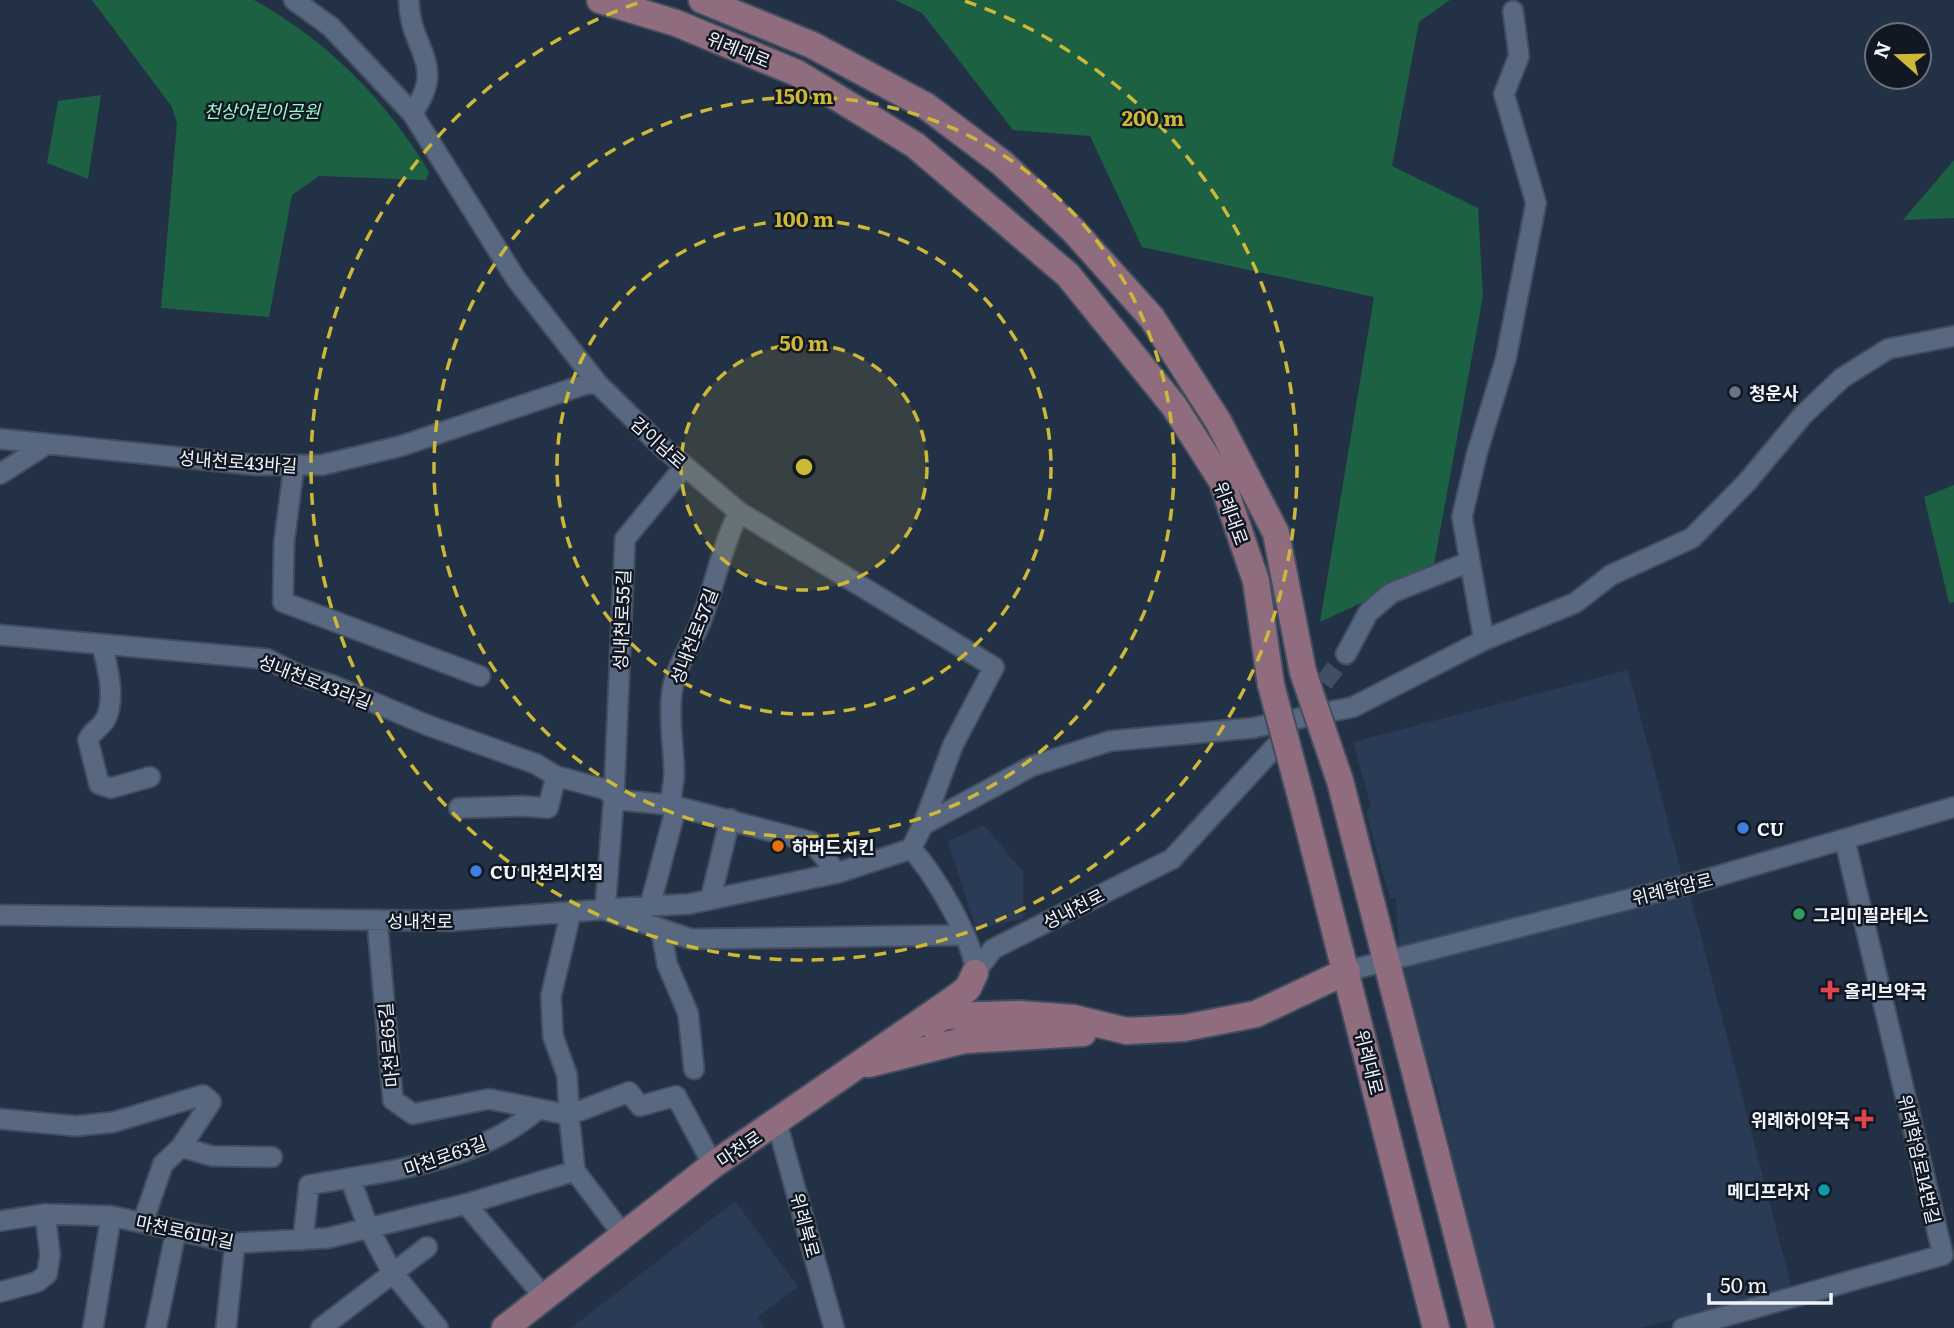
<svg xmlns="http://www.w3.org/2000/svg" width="1954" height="1328" viewBox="0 0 1954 1328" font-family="Literata,'Noto Sans KR',serif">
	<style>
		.built { fill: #293b55 }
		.green { fill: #1b6142 }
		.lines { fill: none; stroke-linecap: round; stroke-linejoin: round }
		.minor-tunnel { stroke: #424e61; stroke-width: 19; stroke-dasharray: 19 10; stroke-linecap: butt }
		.minor-casing { stroke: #424d5e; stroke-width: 23 }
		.major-casing { stroke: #424d5e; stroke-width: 30 }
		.minor { stroke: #586881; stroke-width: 19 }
		.major { stroke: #906c7f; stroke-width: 26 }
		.major-bridge-casing { stroke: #424d5e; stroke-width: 30; stroke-linecap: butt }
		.major-bridge { stroke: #906c7f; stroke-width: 26 }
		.ring { fill: none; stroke: #ceb837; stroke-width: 3.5; stroke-dasharray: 12 9 }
		.worship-dot { fill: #6b7280; stroke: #121822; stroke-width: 2.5 }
		.shop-dot { fill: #3f7fe0; stroke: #121822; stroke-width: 2.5 }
		.food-dot { fill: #e8710a; stroke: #121822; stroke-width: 2.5 }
		.leisure-dot { fill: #2e9e5b; stroke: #121822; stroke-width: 2.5 }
		.health-dot { fill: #e0444e; stroke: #121822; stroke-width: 2.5 }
		.culture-dot { fill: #0f9aa8; stroke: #121822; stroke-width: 2.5 }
		.labels { text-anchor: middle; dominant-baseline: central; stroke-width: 5; stroke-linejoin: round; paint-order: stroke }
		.street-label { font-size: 18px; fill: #eff4fd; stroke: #121822 }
		.park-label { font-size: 18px; font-style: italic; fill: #9afbc8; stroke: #121822 }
		.poi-label { font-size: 18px; font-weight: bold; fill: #eff4fd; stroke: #121822; text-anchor: start }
		.centre { fill: #ceb837; stroke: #121822; stroke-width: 3.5 }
		.ring-label { font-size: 21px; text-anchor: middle; font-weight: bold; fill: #ceb837; stroke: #121822; stroke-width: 5; stroke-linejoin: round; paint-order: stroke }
	</style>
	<rect width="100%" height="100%" fill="#233146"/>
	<path class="built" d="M1628 670 1682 875H1685L1792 1289 1641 1328H1490L1437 1089 1420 1036 1399 950 1396 898H1390L1366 812 1371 807 1353 742Z
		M984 825 1023 872V919L976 929 948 841Z
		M735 1201 798 1287 757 1317 765 1328H571Z"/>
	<path class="green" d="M92 0H254C327 40 387 101 429 172L426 180 319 176 292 195 269 317 161 308 177 123 172 107Z
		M895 0H1450L1419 22 1392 166 1478 208 1483 296 1433 570 1320 622 1374 297 1142 247 1090 136 1013 130 922 13Z
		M101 95 88 179 47 163 58 101Z
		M1954 160V218L1903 220Z
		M1954 485V602L1949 603 1924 497Z"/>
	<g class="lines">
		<path class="minor-tunnel" d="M1306 706 1346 654"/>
		<defs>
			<path id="minor" d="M294 0 331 27 412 113 516 279 598 384 660 445 739 512 994 667 953 745 923 825
				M409 0C408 48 449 64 412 113
				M0 439 255 465H322L401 446 586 384H598
				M294 466 284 543 283 602 480 676
				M685 466 625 539 614 795 605 910 691 939 963 935
				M0 474 47 444
				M0 635 267 659 301 676 332 685 427 725 536 764 556 776 604 789 620 800 671 805 812 842 837 873
				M1484 640 1462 517 1477 453 1506 358 1536 203 1504 94 1519 56 1513 11
				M102 644C107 666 116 696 106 718 102 727 92 731 88 740L99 784 111 788 150 777
				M1346 654 1368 613 1391 593 1469 562
				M459 808 522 806 548 808 556 776
				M911 849 923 825 1032 766 1110 741 1252 728 1353 707 1484 640 1575 603 1611 575 1692 538 1747 482 1803 415 1842 378 1888 349 1954 336
				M711 897 730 819
				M650 906 674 815C668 799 674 788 674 773 674 745 668 720 672 692 676 663 695 641 704 613 716 579 723 544 739 512
				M571 912 551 996 553 1036 567 1075 569 1115 629 1092 640 1106 676 1096 713 1165
				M0 915 450 921 650 906 689 904 837 873 911 849C932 869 976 944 975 973
				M377 920 393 1100 413 1114 489 1099 569 1115 575 1171 624 1236
				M661 929 667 964 688 1013 694 1069
				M1347 971 1697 882 1954 807
				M975 973 993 949 1172 859 1275 747
				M0 1119 76 1126 114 1122 203 1095 211 1102 181 1147 163 1164 143 1222
				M777 1123 834 1328
				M181 1147 212 1156 272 1157
				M466 1204 545 1298
				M0 1221 45 1214 111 1216 235 1243 328 1238 466 1204 575 1171
				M303 1240 309 1185 350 1178
				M0 1292 37 1282 47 1274 50 1255 45 1214
				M93 1328 111 1216
				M156 1328 176 1231
				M226 1328 235 1243
				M321 1328 427 1247
				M438 1328 392 1272 368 1227 350 1178C414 1168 489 1153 538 1109
				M1683 1328 1943 1255 1845 841"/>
			<path id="major" d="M600 0 676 23 797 73 915 145 1068 275 1174 406 1222 481 1256 581 1271 685
				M702 0 812 45 926 106 1002 163 1073 230 1152 318 1218 421 1276 533 1303 672
				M1340 781 1481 1328
				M1302 801 1436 1328
				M930 1024 945 1016 1020 1014 1073 1018 1127 1031 1184 1028 1256 1014 1347 971
				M869 1064 965 1040 1083 1033
				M505 1328 713 1165 958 996 968 988 975 973"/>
		</defs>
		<use href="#minor" class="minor-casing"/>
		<use href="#major" class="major-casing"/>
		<use href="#minor" class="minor"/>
		<use href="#major" class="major"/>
		<defs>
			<path id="major-bridge" d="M1303 672 1340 781
				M1271 685 1302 801"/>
		</defs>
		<use href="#major-bridge" class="major-bridge-casing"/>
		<use href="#major-bridge" class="major-bridge"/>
	</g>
	<circle cx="804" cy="467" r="123" fill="#ceb837" fill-opacity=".12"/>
	<g class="ring">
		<circle cx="804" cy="467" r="123"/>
		<circle cx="804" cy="467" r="247"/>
		<circle cx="804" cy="467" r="370"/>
		<path d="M965 1A493 493 0 1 1 643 1"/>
	</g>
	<circle class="worship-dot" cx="1735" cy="392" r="7"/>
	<g class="shop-dot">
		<circle cx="1743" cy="828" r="7"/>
		<circle cx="476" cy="871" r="7"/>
	</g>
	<circle class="food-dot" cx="778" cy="846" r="7"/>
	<circle class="leisure-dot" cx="1799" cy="914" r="7"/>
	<g class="health-dot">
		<path d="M1826.5 979.5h7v7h7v7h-7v7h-7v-7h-7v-7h7z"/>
		<path d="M1860.5 1108.5h7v7h7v7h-7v7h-7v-7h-7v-7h7z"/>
	</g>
	<circle class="culture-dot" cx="1824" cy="1190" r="7"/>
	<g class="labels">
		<g class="street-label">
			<text transform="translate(739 49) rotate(22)">위례대로</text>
			<text transform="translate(659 442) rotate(42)">감이남로</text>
			<text transform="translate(238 461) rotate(4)">성내천로43바길</text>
			<text transform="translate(1232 513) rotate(70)">위례대로</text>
			<text transform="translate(621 620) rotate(-88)">성내천로55길</text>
			<text transform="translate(693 636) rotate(-69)">성내천로57길</text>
			<text transform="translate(315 681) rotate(21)">성내천로43라길</text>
			<text transform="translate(1672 888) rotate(-14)">위례학암로</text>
			<text transform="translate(1073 908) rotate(-27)">성내천로</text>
			<text x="420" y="920">성내천로</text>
			<text transform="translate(388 1045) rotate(-95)">마천로65길</text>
			<text transform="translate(1370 1062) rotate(76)">위례대로</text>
			<text transform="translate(739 1148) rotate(-34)">마천로</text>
			<text transform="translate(445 1155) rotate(-19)">마천로63길</text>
			<text transform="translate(1920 1159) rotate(77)">위례학암로14번길</text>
			<text transform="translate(806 1225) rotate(75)">위례북로</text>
			<text transform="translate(185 1231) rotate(12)">마천로61마길</text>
		</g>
		<g class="park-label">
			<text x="262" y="110">천상어린이공원</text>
		</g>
		<g class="poi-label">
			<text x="1749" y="392">청운사</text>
			<text x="1757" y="828">CU</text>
			<text x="792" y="846">하버드치킨</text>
			<text x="490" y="871">CU 마천리치점</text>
			<text x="1813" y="914">그리미필라테스</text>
			<text x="1844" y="990">올리브약국</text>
			<text x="1850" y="1119" text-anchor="end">위례하이약국</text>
			<text x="1810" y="1190" text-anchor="end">메디프라자</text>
		</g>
	</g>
	<circle cx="804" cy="467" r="10" class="centre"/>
	<g class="ring-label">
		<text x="804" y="104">150 m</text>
		<text x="1153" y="126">200 m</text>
		<text x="804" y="227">100 m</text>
		<text x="804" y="351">50 m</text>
	</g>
	<g transform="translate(1898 56) rotate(290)"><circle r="33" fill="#121822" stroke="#6a707a" stroke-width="2"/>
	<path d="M0-5L12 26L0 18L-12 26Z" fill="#ceb837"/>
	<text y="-10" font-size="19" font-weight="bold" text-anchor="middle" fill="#eff4fd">N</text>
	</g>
	<path d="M1709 1293v10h122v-10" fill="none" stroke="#eff4fd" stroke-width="3.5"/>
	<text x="1720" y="1293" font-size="21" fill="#eff4fd" stroke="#121822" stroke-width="5" paint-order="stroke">50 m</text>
</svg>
